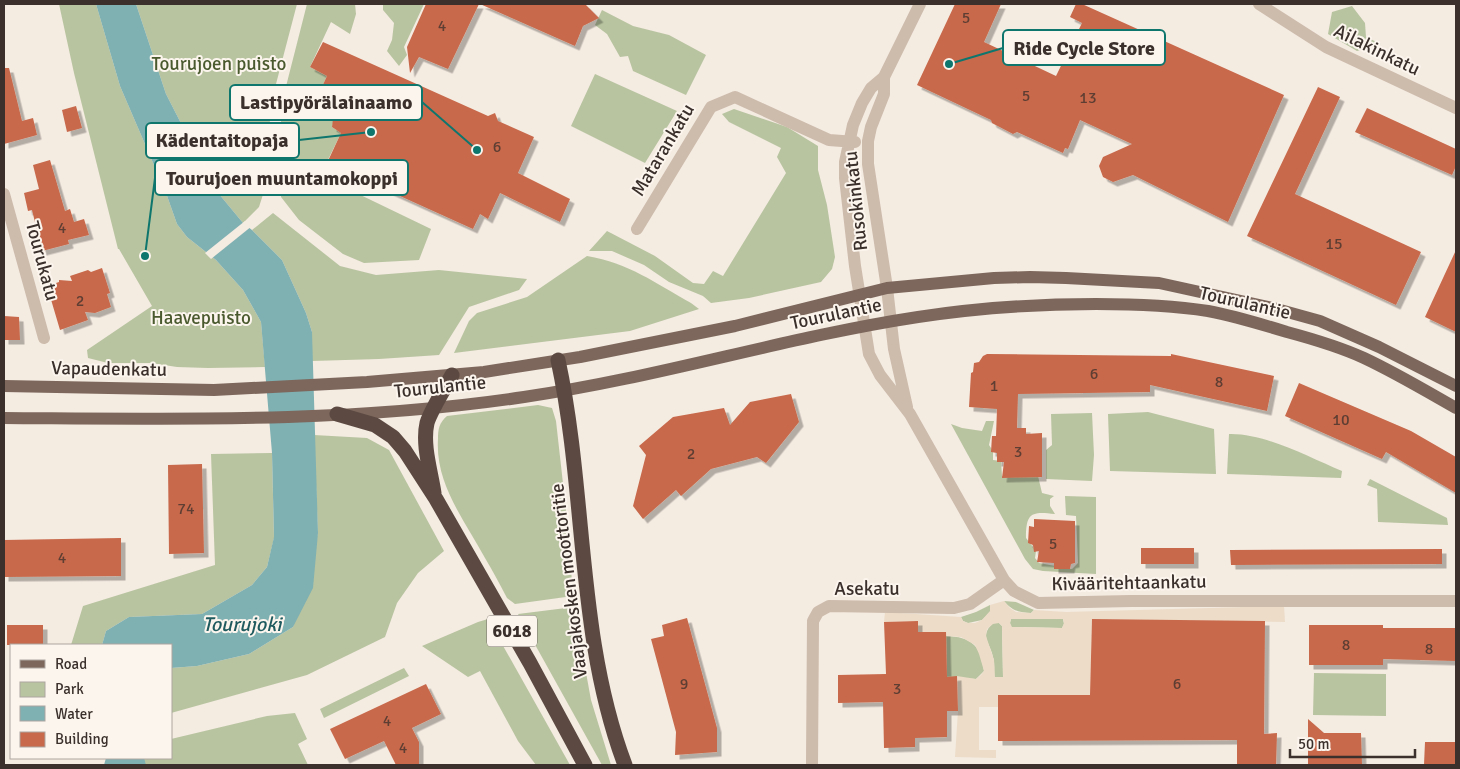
<svg xmlns="http://www.w3.org/2000/svg" width="1460" height="769" viewBox="0 0 1460 769" font-family="Signika,sans-serif">
	<style>
		.green { fill: #b8c4a0 }
		.plaza { fill: #ecdcc8; fill-rule: evenodd }
		.water { fill: #7fb0b2 }
		.pier { fill: #f4ebe1 }
		.building { fill: #c8694b; filter: url(#shadow) }
		.lines { fill: none; stroke-linecap: round; stroke-linejoin: round }
		.minor { stroke: #cdbbac; stroke-width: 12 }
		.major { stroke: #7d675c; stroke-width: 12 }
		.highway { stroke: #5c4a42; stroke-width: 15 }
		.labels { text-anchor: middle; dominant-baseline: central; stroke-width: 4; stroke-linejoin: round; paint-order: stroke }
		.number-label { font-size: 16px; fill: #5e3e33 }
		.shield { fill: #fbf5ee; stroke: #756b66; stroke-width: 1 }
		.shield-label { font-size: 18px; font-weight: bold; fill: #3b302b }
		.street-label { font-size: 19px; fill: #3b302b; stroke: #fbf5ee }
		.park-label { font-size: 19px; fill: #4a5a2e; stroke: #fbf5ee }
		.water-label { font-size: 20px; font-style: italic; fill: #1f5a5e; stroke: #fbf5ee }
		.leader { fill: none; stroke: #0f766e; stroke-width: 2 }
		.callout-dot { fill: #0f766e; stroke: #fbf5ee; stroke-width: 2 }
		.callout { fill: #fbf5ee; stroke: #0f766e; stroke-width: 2 }
		.callout-label { font-size: 20px; text-anchor: middle; font-weight: bold; fill: #3b302b }
	</style>
	<defs>
		<filter id="shadow"><feDropShadow dx="4.5" dy="4.5" stdDeviation="0" flood-color="#0004"/></filter>
	</defs>
	<rect width="100%" height="100%" fill="#f4ebe1"/>
	<path class="green" d="M59 4H96L120 86 166 193 177 224 187 237 216 260 243 290 261 322 265 367 208 368 177 367 151 363H108L88 358 87 350 152 306 119 249H118L74 73Z
		M136 4H297L271 103 266 185 259 207 243 223 219 194C213 190 209 183 208 176L166 94Z
		M307 4H355L356 14 350 34 331 22 310 67 327 76 312 108 336 121 333 123 332 127 341 133 323 170 346 188 431 229 419 260 364 263 343 254 299 220 281 197V106Z
		M383 4H424L404 47 407 55 399 66 387 51 392 40 394 23 383 10Z
		M1352 6 1365 23 1366 37 1381 44 1357 51 1328 34 1332 12Z
		M602 10 633 26 669 35 706 55 686 95 633 71 628 56 620 57 607 34 595 25Z
		M595 74 677 111 645 163 571 126Z
		M734 109 787 127 818 146V170L827 205 835 257 832 269 821 282 749 298 711 303 703 296 669 282 644 265 612 251H589L607 231 655 256 693 283 704 284 713 271 723 276 786 173 777 157 781 148 729 122 722 114Z
		M273 213 340 266 376 275 439 270 527 279 519 290 469 307 439 355 379 359 312 361V332L306 313 282 260 252 230Z
		M587 256C629 263 655 283 691 303L699 309 630 331 454 353 469 321 477 313 527 297Z
		M538 405 552 408 556 421 568 528 573 596 515 604 507 598C500 585 493 571 485 558 465 521 435 484 438 439 438 429 439 423 447 416Z
		M1148 412 1214 429 1216 474 1110 471 1108 414Z
		M1092 413 1094 455 1092 481 1046 479V450L1052 445 1051 414Z
		M986 421H994L989 445 993 451V460L1001 461 1002 476H1038L1042 493 1054 496 1050 499V506L1055 514C1031 511 1026 513 1026 538L1036 551 1035 558 1039 563 1072 569 1078 563 1076 516 1066 515 1065 496 1096 497V574L1043 571 1033 569 1025 559 951 424 962 428 982 431Z
		M1229 434C1265 433 1308 457 1342 471L1341 478 1227 474Z
		M314 435 367 438 389 450 444 551 418 573 397 603 385 637 307 675 171 713V668L197 666 249 654 293 627 318 533Z
		M272 453 274 538 267 567 252 585 202 614 129 617 106 631 102 645H71L83 606 215 565 211 454Z
		M1370 479 1447 518 1448 525 1378 522 1377 489 1367 485Z
		M1004 601 1016 602 1034 610 1031 613C1019 612 1012 611 1004 601Z
		M990 605 991 611 982 620 968 623 963 621 961 617 976 612Z
		M574 607 591 700 611 765H602L518 614Z
		M488 619 570 765H536L518 741 480 671 468 677 422 646 478 622Z
		M1011 619H1063L1064 624 1062 628 1011 627 1010 623Z
		M993 623H999L1002 626 1003 677H994C994 671 995 663 993 657 990 642 979 637 993 623Z
		M946 636C971 637 981 645 984 671L976 679 947 677Z
		M404 668 409 676 324 718 320 709Z
		M1314 673 1386 674V716L1313 715Z
		M295 713 307 739 298 744 308 765H145L143 758H171V739L267 716Z"/>
	<path class="plaza" d="M1004 601 1010 608 1016 612 1031 613 1034 610 1066 612 1284 606 1285 622 1092 619 1090 695 998 707H979V750H996V758L955 757 958 711 957 676 976 679 981 675 984 671 979 654 975 645 961 637 946 636 945 632H918V621L884 622 885 612 961 617 963 621 968 623H975L982 620 990 611V605ZM1011 619H1063L1064 623 1062 628 1012 627 1010 623ZM999 623 1002 626 1003 677H995L994 660 986 636 987 629 993 624Z"/>
	<path class="water" d="M96 4H136L166 94 208 176C209 183 213 190 219 194L243 223 252 230 282 260 306 313 312 332 318 533 313 588 293 627 249 654 197 666 171 668V645H102L106 631 129 617 202 614 252 585 267 567 274 537 272 453 261 322 243 290 216 260 187 237 177 224 166 193 120 86Z
		M106 758H144L146 765H104Z"/>
	<path class="pier" d="M245 221 252 226 211 259 205 253Z"/>
	<path class="building" d="M426 4H479L448 69 419 57 410 73 407 47Z
		M480 4H585L599 18 583 26 575 46Z
		M955 4H1001L984 42 1056 76 1082 23 1070 17 1076 4H1082L1284 95 1228 222 1133 175 1113 182 1103 177 1099 166 1103 157 1132 144 1080 120 1068 149 1065 148 1063 153 1017 132 1013 134 992 123 991 120 917 85Z
		M323 42 488 116 495 113 498 121 534 137 518 173 570 199 560 222 500 193 488 219 480 214 473 229 327 163 341 133 332 127 333 119 312 108 327 76 310 67Z
		M4 68H9L22 121 33 118 37 135 4 144Z
		M1318 87 1340 97 1295 194 1421 252 1396 305 1247 236Z
		M76 106 82 128 67 132 62 110Z
		M1367 108 1456 149V166L1452 175 1355 132Z
		M50 160 65 211 70 209 74 222 84 219 89 235 68 240 69 244 42 251 32 210 28 211 24 193 39 189 33 165Z
		M1456 250V332L1425 317Z
		M102 268 110 293 107 294 111 307 95 313 85 312 88 320 60 330 47 286 59 282V280L72 281 70 276 88 270 91 272Z
		M4 316 19 317 20 340H4Z
		M987 354 1171 356V354L1274 376 1267 411 1150 385V392L1018 394 1017 428H1026V434L1042 433V477L1002 478 1004 462H997V453L991 452 992 436H996L997 409 969 407 971 373 973 372 974 363 979 362 983 356Z
		M1299 383 1411 431 1456 457V493L1386 452 1382 459 1285 416Z
		M791 394 799 422 766 463 757 457 711 469 681 496 676 490 643 519 633 506 646 455 639 446 673 417 724 408 730 425 750 402Z
		M202 464 204 553 169 554 168 465Z
		M1034 519 1075 521V563L1071 564 1070 569H1054V563L1037 562 1039 551 1034 552 1033 545 1028 543 1029 526 1034 527Z
		M121 538V576L4 577V540Z
		M1141 548H1194V564H1141Z
		M1442 549V564L1231 565 1230 550Z
		M687 618 717 728V752L675 755 676 732 651 639 664 636 662 625Z
		M1092 619 1265 621 1264 734 1277 733 1276 765H1237V740L998 741V695H1090Z
		M918 621V632H946L947 677 957 676 958 711H947V737L915 738V747L884 748 883 702 838 703V675L886 674 884 622Z
		M7 625H43V645H7Z
		M1309 625H1383V628H1456V661L1383 659V665H1309Z
		M426 684 441 714 412 728 419 742V765H396L384 741 345 759 330 729Z
		M1308 719 1324 733H1361L1362 765H1308Z
		M1425 742H1456V765H1424Z"/>
	<g class="lines">
		<path class="minor" d="M1259 4 1326 47 1456 108
			M884 77 871 88 862 103 853 125 845 162V178L855 266 869 354 880 375 910 414 1004 580 1014 591 1038 603 1131 601H1456
			M4 194 44 338
			M637 229 711 107 735 97 829 140 855 142
			M907 407 894 349 887 288 868 164V141L871 127 884 94V77L920 4
			M812 765 813 621 818 612 829 606 954 608 970 604 1004 580"/>
		<path class="major" d="M4 386 214 390 367 382 484 372 580 357 735 326 887 288 994 278 1030 277 1066 278 1159 283 1273 308 1320 321 1379 347 1456 386
			M4 418C177 419 352 423 524 397 657 378 786 337 918 317 977 308 1036 304 1096 304 1134 304 1170 305 1208 311 1234 316 1261 324 1287 332 1313 339 1340 347 1364 358 1396 373 1426 391 1456 408"/>
		<path class="highway" d="M558 360C587 494 576 635 625 765
			M337 414 375 425 393 437 405 451 436 499 530 663 585 765
			M434 493C431 472 422 445 427 423 431 410 445 388 452 375"/>
	</g>
	<g class="labels">
		<g class="number-label">
			<text x="966" y="18">5</text>
			<text x="442" y="26">4</text>
			<text x="1026" y="96">5</text>
			<text x="1088" y="98">13</text>
			<text x="497" y="147">6</text>
			<text x="62" y="228">4</text>
			<text x="1334" y="244">15</text>
			<text x="80" y="301">2</text>
			<text x="1094" y="374">6</text>
			<text x="1219" y="382">8</text>
			<text x="994" y="386">1</text>
			<text x="1341" y="420">10</text>
			<text x="1018" y="452">3</text>
			<text x="691" y="454">2</text>
			<text x="186" y="509">74</text>
			<text x="1053" y="544">5</text>
			<text x="62" y="558">4</text>
			<text x="1346" y="645">8</text>
			<text x="1429" y="649">8</text>
			<text x="684" y="684">9</text>
			<text x="1177" y="684">6</text>
			<text x="897" y="689">3</text>
			<text x="387" y="721">4</text>
			<text x="403" y="748">4</text>
		</g>
		<rect class="shield" x="487" y="615.5" width="50" height="31" rx="4"/>
		<g class="shield-label">
			<text x="512" y="631">6018</text>
		</g>
		<g class="street-label">
			<text transform="translate(1377 50) rotate(26)">Ailakinkatu</text>
			<text transform="translate(663 150) rotate(-59)">Matarankatu</text>
			<text transform="translate(856 201) rotate(-96)">Rusokinkatu</text>
			<text transform="translate(42 261) rotate(75)">Tourukatu</text>
			<text transform="translate(1245 303) rotate(13)">Tourulantie</text>
			<text transform="translate(836 314) rotate(-12)">Tourulantie</text>
			<text transform="translate(109 369) rotate(1)">Vapaudenkatu</text>
			<text transform="translate(440 387) rotate(-6)">Tourulantie</text>
			<text transform="translate(569 581) rotate(-97)">Vaajakosken moottoritie</text>
			<text transform="translate(1129 583) rotate(-1)">Kivääritehtaankatu</text>
			<text x="867" y="589">Asekatu</text>
		</g>
		<g class="park-label">
			<text x="219" y="64">Tourujoen puisto</text>
			<text x="201" y="318">Haavepuisto</text>
		</g>
		<g class="water-label">
			<text x="242" y="624">Tourujoki</text>
		</g>
	</g>
	<path class="leader" d="M949 64L1003 48M477 150L422 102M371 132L299 140M145 256L155 178"/>
	<g class="callout-dot">
		<circle cx="949" cy="64" r="5"/>
		<circle cx="477" cy="150" r="5"/>
		<circle cx="371" cy="132" r="5"/>
		<circle cx="145" cy="256" r="5"/>
	</g>
	<g class="callout">
		<rect x="1003" y="30" width="162" height="35" rx="5"/>
		<rect x="230" y="85" width="192" height="35" rx="5"/>
		<rect x="146" y="123" width="153" height="35" rx="5"/>
		<rect x="155" y="160" width="253" height="35" rx="5"/>
	</g>
	<g class="callout-label">
		<text x="1084" y="55">Ride Cycle Store</text>
		<text x="326" y="109">Lastipyörälainaamo</text>
		<text x="222" y="147">Kädentaitopaja</text>
		<text x="282" y="185">Tourujoen muuntamokoppi</text>
	</g>
	<rect width="1460" height="769" fill="none" stroke="#3b302b" stroke-width="10"/>
	<rect x="10" y="644" width="162" height="115" fill="#fbf5ee" stroke="#aea6a0"/>
	<rect x="20" y="660" width="25" height="8" fill="#7d675c" stroke="#aea6a0"/>
	<text x="55" y="669" font-size="15" fill="#3b302b">Road</text>
	<rect x="20" y="682" width="25" height="15" fill="#b8c4a0" stroke="#aea6a0"/>
	<text x="55" y="694" font-size="15" fill="#3b302b">Park</text>
	<rect x="20" y="706" width="25" height="15" fill="#7fb0b2" stroke="#aea6a0"/>
	<text x="55" y="719" font-size="15" fill="#3b302b">Water</text>
	<rect x="20" y="732" width="25" height="15" fill="#c8694b" stroke="#aea6a0"/>
	<text x="55" y="744" font-size="15" fill="#3b302b">Building</text>
	<path d="M1290 749v8h125v-8" fill="none" stroke="#3b302b" stroke-width="2.5"/>
	<text x="1298" y="749" font-size="15" fill="#3b302b" stroke="#fbf5ee" stroke-width="4" paint-order="stroke">50 m</text>
</svg>
